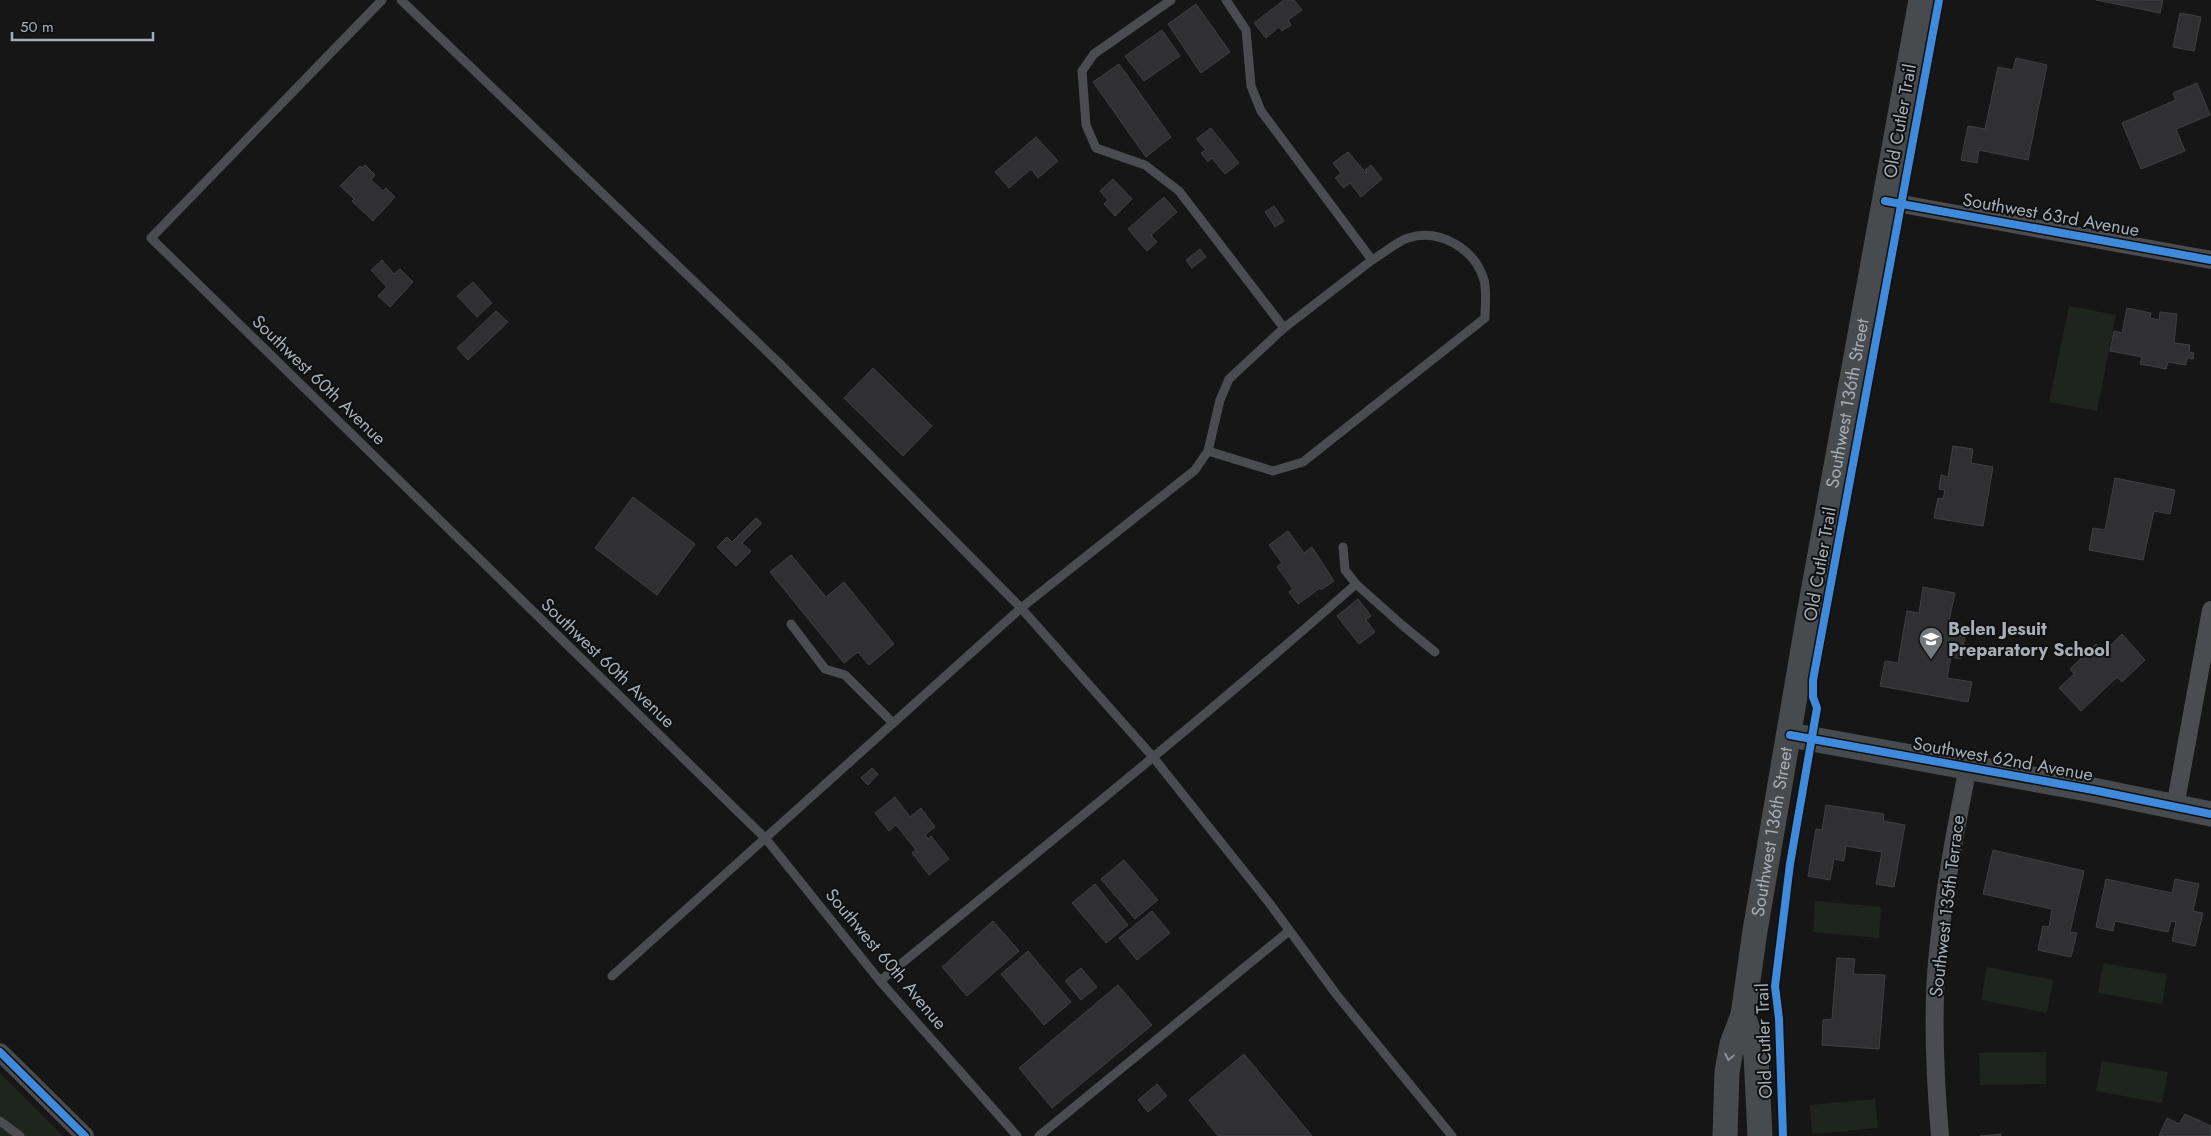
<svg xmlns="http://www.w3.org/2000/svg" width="2211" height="1136" viewBox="0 0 2211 1136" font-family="Jost,sans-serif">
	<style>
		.green { fill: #1e241e }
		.building { fill: #303032; stroke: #3e4042 }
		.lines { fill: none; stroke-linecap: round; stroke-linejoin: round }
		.lane { stroke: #4a4c4f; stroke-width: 9 }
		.street { stroke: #4a4c4f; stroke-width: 18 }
		.secondary { stroke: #484b4d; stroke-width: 25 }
		.cycleway-casing { stroke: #101011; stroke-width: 11 }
		.cycleway { stroke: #408adc; stroke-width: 8 }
		.oneway { stroke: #8a9097 }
		.labels { text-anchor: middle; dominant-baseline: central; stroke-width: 4; stroke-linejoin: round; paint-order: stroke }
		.street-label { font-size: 18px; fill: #a6aeb7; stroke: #101011 }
		.poi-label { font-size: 18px; font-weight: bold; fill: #a6aeb7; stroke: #101011; text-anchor: start }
	</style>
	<rect width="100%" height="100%" fill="#161616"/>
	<path class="green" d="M2069 306 2116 315 2097 411 2049 402Z
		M1815 901 1881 907 1879 938 1813 932Z
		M2103 963 2167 974 2162 1004 2098 993Z
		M1987 967 2053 980 2047 1013 1981 1000Z
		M2046 1052V1084L1980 1085 1979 1053Z
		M2102 1061 2168 1072 2162 1103 2096 1091Z
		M0 1073 63 1136H0Z
		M1875 1099 1878 1128 1812 1134 1810 1105Z"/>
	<path class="building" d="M1284 0H1294L1302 10 1288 20 1291 25 1282 31 1279 27 1266 38 1254 23Z
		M2096 0H2163L2160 13Z
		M1196 4 1230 52 1201 73 1168 24Z
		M2180 13 2201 17 2194 51 2173 47Z
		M1162 30 1180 56 1144 81 1125 56Z
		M2016 58 2047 65 2028 160 1979 150 1977 163 1961 160 1968 126 1985 129 1998 67 2013 70Z
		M1119 64 1171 137 1146 157 1093 82Z
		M2197 83 2210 115 2176 129 2185 151 2141 169 2122 123 2176 100 2173 93Z
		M1211 128 1239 163 1225 174 1212 158 1208 162 1201 153 1206 150 1196 139Z
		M1036 137 1058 161 1038 178 1031 169 1009 188 995 172Z
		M1348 152 1366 173 1367 172 1365 170 1371 165 1382 179 1361 197 1350 183 1344 188 1335 178 1341 173 1333 163Z
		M365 165 375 175 371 180 383 191 386 188 395 197 373 221 352 201 354 199 340 186 360 166 362 168Z
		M1113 179 1132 199 1115 216 1104 204 1108 200 1100 191Z
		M1164 197 1177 212 1151 235 1157 242 1147 251 1128 229Z
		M1274 206 1284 221 1275 227 1265 212Z
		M1200 249 1206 257 1192 268 1186 260Z
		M382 260 394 274 400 269 413 282 390 307 378 296 387 287 371 270Z
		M473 282 492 303 477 317 457 296Z
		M2127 308 2151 313 2150 318 2159 320 2160 312 2177 314 2174 343 2190 345 2189 352 2194 353 2193 359 2187 358 2186 365 2168 362 2166 369 2140 364 2142 357 2110 351 2114 331 2122 333Z
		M496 311 508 322 468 360 457 348Z
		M873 368 932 426 903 456 844 398Z
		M1953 446 1973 449 1971 463 1993 467 1983 526 1934 518 1938 498 1943 499 1945 490 1939 489 1941 475 1948 477Z
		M2115 478 2175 490 2170 514 2154 511 2143 560 2089 550 2093 528 2105 530Z
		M633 497 695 544 657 595 595 548Z
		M756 518 762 523 742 543 751 551 736 566 717 547 727 537 732 542Z
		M1288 531 1304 553 1312 547 1334 581 1321 590 1320 588 1298 604 1289 592 1293 589 1277 567 1282 563 1269 545Z
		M791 555 826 597 844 582 894 644 869 665 858 652 844 663 770 572Z
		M1923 587 1955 593 1949 621 1960 623 1958 635 1965 636 1961 659 1951 657 1947 678 1972 682 1968 702 1880 686 1885 661 1898 663 1907 611 1919 613Z
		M1358 599 1371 616 1366 620 1375 632 1359 644 1337 616Z
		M2122 634 2145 660 2122 682 2117 677 2081 711 2059 688 2074 674 2070 669 2096 644 2104 652Z
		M872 768 878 774 868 785 861 778Z
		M895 797 910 817 921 808 935 827 925 835 928 839 931 836 949 859 929 875 912 853 916 850 896 825 889 831 875 813Z
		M1826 805 1884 814 1883 821 1905 825 1894 887 1876 884 1882 852 1846 846 1844 861 1834 859 1830 880 1808 876 1816 829 1822 830Z
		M1993 850 2084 871 2070 932 2077 933 2071 957 2038 950 2043 926 2049 927 2052 909 1983 894Z
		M1124 860 1158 900 1135 919 1101 879Z
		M2106 879 2172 893 2175 879 2199 884 2193 911 2203 913 2195 946 2172 941 2176 922 2171 921 2168 932 2115 921 2113 931 2096 927Z
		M1095 884 1128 925 1106 943 1072 903Z
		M1152 911 1170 933 1137 960 1119 938Z
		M993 921 1019 951 967 996 942 967Z
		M1028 951 1071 1002 1044 1025 1001 974Z
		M1837 958 1855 959 1853 974 1885 975 1879 1049 1822 1045 1823 1020 1832 1019Z
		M1081 968 1097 987 1081 1000 1065 981Z
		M1118 985 1152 1025 1052 1108 1019 1068Z
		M1244 1054 1312 1136H1218L1189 1100Z
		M1157 1084 1167 1096 1148 1112 1138 1100Z
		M2185 1114 2211 1126V1136H2159L2167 1118 2179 1124Z
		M2001 1134V1136H1980Z"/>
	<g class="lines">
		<path class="lane" d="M382 0 151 238 766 839 880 981 1017 1136
			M401 0 779 363 1021 608 1153 757 1270 904 1336 994 1452 1136
			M1171 0 1094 54 1082 71 1086 125 1096 148 1145 165 1179 191 1284 328
			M1208 451 1273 471 1303 462 1485 318C1485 307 1487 291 1484 280 1475 249 1440 228 1408 238 1396 242 1383 254 1372 260L1261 111 1251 86 1246 30 1226 0
			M1343 547 1345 570 1356 584
			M791 624 825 669 845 675 893 723
			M612 976 1021 608 1195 470 1208 451 1220 400 1229 379 1284 328 1372 260
			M880 981C1040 850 1201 721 1356 584L1402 625 1435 652
			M0 1121 20 1136
			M1039 1136 1289 931"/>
		<path class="street" d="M1885 201 2211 260
			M2175 807 2211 610
			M0 1052 85 1136
			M1940 1136C1935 1078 1932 1020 1937 962 1943 896 1955 832 1968 767"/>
		<g class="secondary">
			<path d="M1790 735 2093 790 2211 814"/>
			<path d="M1743 1015 1756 1054 1760 1136"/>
			<path id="s1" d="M1725 1136 1727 1072 1732 1044 1743 1015 1755 931 1808 620 1921 0"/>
		</g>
		<defs>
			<path id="cycleway" d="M1885 201 2211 260
				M1790 735 2093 790 2211 814
				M0 1052 85 1136
				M1783 1136 1779 1019 1775 986 1790 864 1817 708 1813 697V680L1939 0"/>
		</defs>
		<use href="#cycleway" class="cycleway-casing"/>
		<use href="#cycleway" class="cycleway"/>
	</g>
	<defs><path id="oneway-chevron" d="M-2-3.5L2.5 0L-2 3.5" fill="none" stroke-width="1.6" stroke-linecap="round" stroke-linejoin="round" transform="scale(1.25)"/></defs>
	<use class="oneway" href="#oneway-chevron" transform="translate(1729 1057) rotate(101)"/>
	<defs>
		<symbol id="school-pin" viewBox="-11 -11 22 30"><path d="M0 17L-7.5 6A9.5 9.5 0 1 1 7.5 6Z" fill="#74797f" stroke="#101011"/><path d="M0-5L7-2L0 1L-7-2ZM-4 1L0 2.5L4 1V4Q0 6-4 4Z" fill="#fff"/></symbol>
	</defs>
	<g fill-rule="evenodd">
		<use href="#school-pin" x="1917" y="625" width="28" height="38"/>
	</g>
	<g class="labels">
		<g class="street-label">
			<text transform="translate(1900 121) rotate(-80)">Old Cutler Trail</text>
			<text transform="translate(2051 215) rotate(10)">Southwest 63rd Avenue</text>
			<text transform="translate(319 380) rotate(44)">Southwest 60th Avenue</text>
			<text stroke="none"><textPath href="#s1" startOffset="744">Southwest 136th Street</textPath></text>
			<text transform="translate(1820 564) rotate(-80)">Old Cutler Trail</text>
			<text transform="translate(608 663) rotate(44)">Southwest 60th Avenue</text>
			<text transform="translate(2003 759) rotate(10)">Southwest 62nd Avenue</text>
			<text stroke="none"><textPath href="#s1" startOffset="309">Southwest 136th Street</textPath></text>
			<text transform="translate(1947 906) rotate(-83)">Southwest 135th Terrace</text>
			<text transform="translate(886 959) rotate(50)">Southwest 60th Avenue</text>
			<text transform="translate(1764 1041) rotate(-92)">Old Cutler Trail</text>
		</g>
		<g class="poi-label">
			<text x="1948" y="629">Belen Jesuit<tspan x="1948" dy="21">Preparatory School</tspan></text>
		</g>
	</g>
	<path d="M12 32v8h141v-8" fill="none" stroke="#a6aeb7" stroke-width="2.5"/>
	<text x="20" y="32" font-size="15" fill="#a6aeb7" stroke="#101011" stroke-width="4" paint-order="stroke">50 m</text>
</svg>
